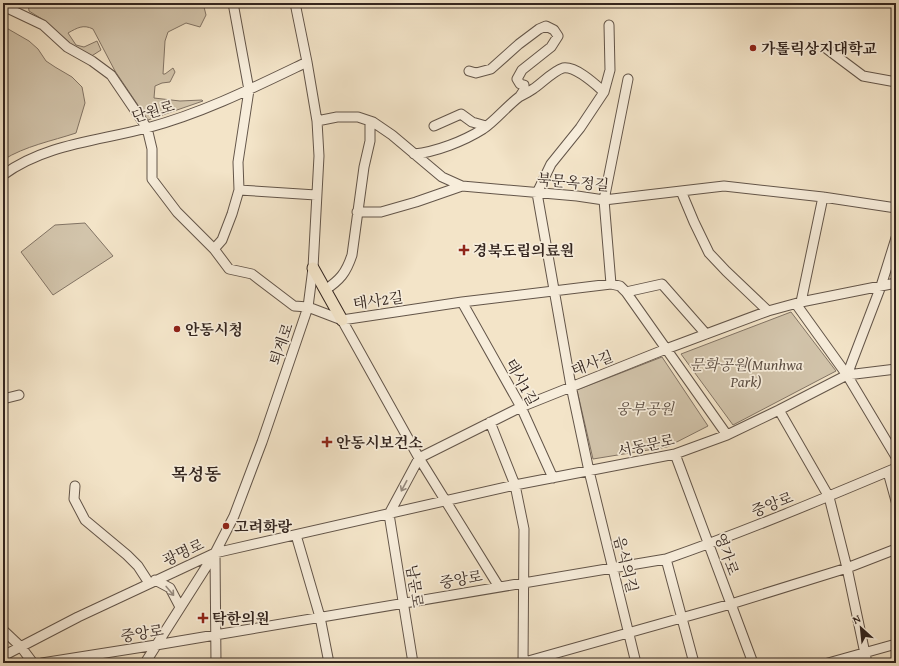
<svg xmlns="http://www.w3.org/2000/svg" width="899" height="666" viewBox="0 0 899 666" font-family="'Gentium Book Plus','Noto Serif KR',serif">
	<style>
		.green { fill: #d2c4ab; stroke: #827465 }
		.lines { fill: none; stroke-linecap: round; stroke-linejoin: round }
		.minor-casing { stroke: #635549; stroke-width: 11 }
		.major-casing { stroke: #33251f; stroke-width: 13 }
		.minor { stroke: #f7eddb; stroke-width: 9 }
		.major { stroke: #f3e4c8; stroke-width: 11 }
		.oneway { stroke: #95897d }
		.poi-dot { fill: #8f2418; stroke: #f7eddb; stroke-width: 1.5 }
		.labels { text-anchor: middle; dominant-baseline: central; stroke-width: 3.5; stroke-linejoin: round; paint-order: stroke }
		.poi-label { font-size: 15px; font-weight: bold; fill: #33251f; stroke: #f7eddb; text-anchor: start }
		.street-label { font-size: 15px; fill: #33251f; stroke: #f7eddb }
		.park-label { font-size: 15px; font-style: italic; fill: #5b4d42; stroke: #f7eddb }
		.quarter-label { font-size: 17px; font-weight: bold; fill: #33251f; stroke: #f7eddb }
	</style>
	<rect width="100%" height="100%" fill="#f3e4c8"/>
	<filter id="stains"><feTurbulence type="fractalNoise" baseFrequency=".005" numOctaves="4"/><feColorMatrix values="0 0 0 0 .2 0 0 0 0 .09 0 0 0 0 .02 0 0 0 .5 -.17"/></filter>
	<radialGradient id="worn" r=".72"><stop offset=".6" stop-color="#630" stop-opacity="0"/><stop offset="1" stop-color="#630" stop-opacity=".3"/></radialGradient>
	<path class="green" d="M28 3H203L206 15 200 27 186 23 168 32 165 41 163 74H165L173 68 175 72 170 82 162 83 155 86 154 98 180 101 202 100 203 101 148 120 115 71 93 29C83 24 77 28 68 33L76 45 84 47 97 41 101 50 90 57 69 45 62 36 42 19 29 11Z
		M3 26 29 41 38 49 46 61 55 67 72 77 82 87 85 103 76 133C52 141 25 146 3 160Z
		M85 223 113 256 53 295 21 252 55 225Z
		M791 312 836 371 733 425 681 354Z
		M662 357 708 426 667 447 593 459 577 390Z"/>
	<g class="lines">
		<defs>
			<path id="minor" d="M3 6 43 25 67 47 92 61 111 75 147 128 152 149V179L177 212 214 249 229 269 252 274 294 306 308 307 342 320 462 302 611 284 620 286 626 292 727 435
				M609 25 610 70 604 92 580 128 551 164 537 193 571 386 589 471 636 663
				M827 49 863 76 896 82
				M469 71 476 73 491 69 519 44 539 29 546 26 554 30 558 36 551 47 522 70 517 79 520 84 524 85V90L520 96
				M317 121 337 117H358L373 122 392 135 442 177 462 186 577 196 604 200 724 186 823 197 896 208
				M434 126 461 114 472 122 486 126
				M414 154C436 152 464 141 483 129 495 121 507 106 519 97 524 94 529 92 533 89 541 84 553 71 563 68 576 66 595 84 604 92
				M3 175C45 144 98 141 147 128 203 113 255 87 307 62
				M239 190 316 195
				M681 191 694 222 709 253 726 271 768 311
				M357 212H381L416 202 462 186
				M214 249 222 240 232 214 239 190 238 162 249 90 233 3
				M611 284 604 200 628 79
				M325 290C340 280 346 273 352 255L364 167 370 141V121
				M626 292 662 284 706 334
				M462 302 521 407 553 478
				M801 302 823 197
				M796 304 847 375 896 457
				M342 320 419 458 499 587
				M847 375 881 286 896 238
				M3 399 19 395
				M779 410 829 497 847 568 867 663
				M490 422 515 485 524 529 523 663
				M675 454 753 663
				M419 458 521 407 666 349 768 311 801 302 896 283
				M888 472 896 501
				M75 486 74 499 85 520 127 555 138 566 149 583
				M389 514 413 663
				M389 514 419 458
				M296 535 320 617 329 663
				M215 553 216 663
				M666 559 694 663
				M155 580 170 588 180 607
				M3 630 21 647 33 663
				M3 656 78 617 215 553 515 485 675 454 727 435 779 410 847 375 896 369
				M42 663 156 645 666 559C744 532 820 500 896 468
				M145 663 215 553 234 516 262 442 308 307 313 268 319 156 317 121 307 62 295 3
				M521 663 731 604 847 568 896 549
				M828 663 896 644"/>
			<path id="major" d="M313 268 342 320"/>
		</defs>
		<use href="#minor" class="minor-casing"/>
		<use href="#major" class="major-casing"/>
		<use href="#minor" class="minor"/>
		<use href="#major" class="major"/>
	</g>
	<defs><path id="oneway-shaft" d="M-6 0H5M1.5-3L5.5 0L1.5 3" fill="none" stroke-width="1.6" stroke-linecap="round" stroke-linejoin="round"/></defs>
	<g class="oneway">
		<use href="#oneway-shaft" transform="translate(404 486) rotate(118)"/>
		<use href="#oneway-shaft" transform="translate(170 591) rotate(50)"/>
	</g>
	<g class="poi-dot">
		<circle cx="753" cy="48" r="4"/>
		<path d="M462 244h4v4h4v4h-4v4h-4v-4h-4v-4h4z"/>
		<circle cx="177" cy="329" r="4"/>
		<path d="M325 436h4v4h4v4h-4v4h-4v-4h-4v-4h4z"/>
		<circle cx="226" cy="526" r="4"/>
		<path d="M201 612h4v4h4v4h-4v4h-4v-4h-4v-4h4z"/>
	</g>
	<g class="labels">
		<g class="poi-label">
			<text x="761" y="48">가톨릭상지대학교</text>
			<text x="473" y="250">경북도립의료원</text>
			<text x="185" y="329">안동시청</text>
			<text x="336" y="442">안동시보건소</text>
			<text x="234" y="526">고려화랑</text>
			<text x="212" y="618">탁한의원</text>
		</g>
		<g class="street-label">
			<text transform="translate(153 111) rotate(-16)">단원로</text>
			<text transform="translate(573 182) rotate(5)">북문옥정길</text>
			<text transform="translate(378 300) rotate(-8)">태사2길</text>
			<text transform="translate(281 344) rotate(-71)">퇴계로</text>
			<text transform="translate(592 363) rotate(-21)">태사길</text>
			<text transform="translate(522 382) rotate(61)">태사1길</text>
			<text transform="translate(646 445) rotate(-12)">서동문로</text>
			<text transform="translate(772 504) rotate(-21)">중앙로</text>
			<text transform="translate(183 552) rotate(-25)">광명로</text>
			<text transform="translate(727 554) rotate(70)">영가로</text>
			<text transform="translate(626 564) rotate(76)">음식의길</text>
			<text transform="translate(461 579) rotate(-10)">중앙로</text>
			<text transform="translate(415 586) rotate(81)">남문로</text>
			<text transform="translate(142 633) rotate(-9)">중앙로</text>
		</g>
		<g class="park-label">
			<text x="746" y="364">문화공원(Munhwa<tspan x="746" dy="17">Park)</tspan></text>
			<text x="645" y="408">웅부공원</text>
		</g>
		<g class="quarter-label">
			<text x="196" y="473">목성동</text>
		</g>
	</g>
	<rect width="899" height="666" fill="none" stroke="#f3e4c8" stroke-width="16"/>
	<rect x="4" y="4" width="891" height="658" fill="none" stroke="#33251f" stroke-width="2"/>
	<rect x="8" y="8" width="883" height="650" fill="none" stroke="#33251f"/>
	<g transform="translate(861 628) rotate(333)" stroke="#f7eddb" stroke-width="3" paint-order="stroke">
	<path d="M0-3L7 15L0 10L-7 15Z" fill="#33251f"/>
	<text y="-6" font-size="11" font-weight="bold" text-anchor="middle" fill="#33251f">N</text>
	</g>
	<rect width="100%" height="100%" filter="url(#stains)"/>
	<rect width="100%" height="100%" fill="url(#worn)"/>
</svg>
